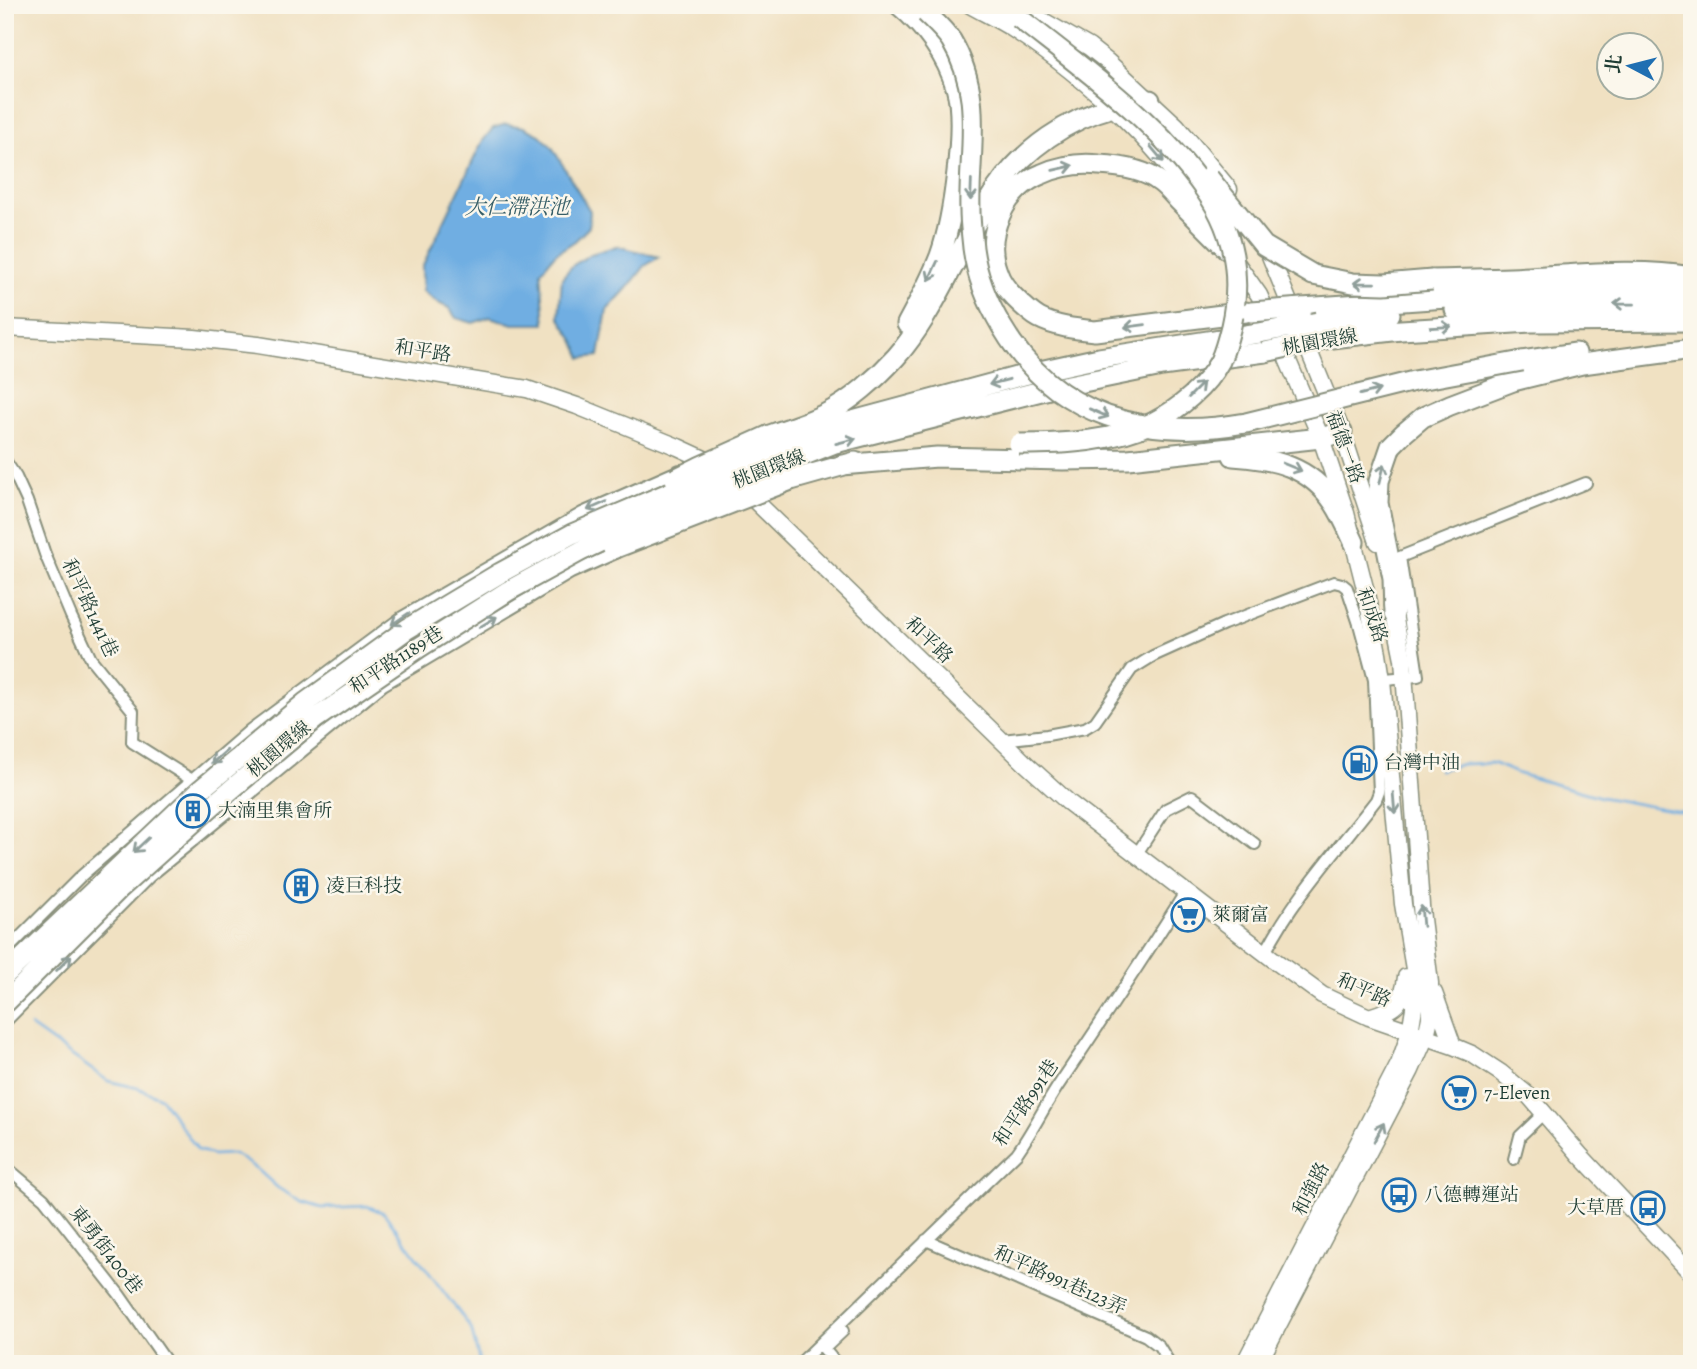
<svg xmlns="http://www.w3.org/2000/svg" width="1697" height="1369" viewBox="0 0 1697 1369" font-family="Alegreya,'Noto Serif TC',serif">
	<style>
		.water { fill: #6faee2; stroke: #47768b; stroke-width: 2 }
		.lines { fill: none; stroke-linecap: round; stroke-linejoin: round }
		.stream { stroke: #6faee2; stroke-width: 2.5 }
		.street-casing { stroke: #888f7b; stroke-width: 14 }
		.secondary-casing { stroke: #888f7b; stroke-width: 19 }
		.highway-casing { stroke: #888f7b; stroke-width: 23 }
		.street { stroke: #fff; stroke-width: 10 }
		.secondary { stroke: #fff; stroke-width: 16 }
		.highway { stroke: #fff; stroke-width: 19 }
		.highway-bridge-casing { stroke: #888f7b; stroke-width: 23; stroke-linecap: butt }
		.highway-bridge { stroke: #fff; stroke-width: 19 }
		.oneway { stroke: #8f9e9a }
		.labels { text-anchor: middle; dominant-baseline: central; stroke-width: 5; stroke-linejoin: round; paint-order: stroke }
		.street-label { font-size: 19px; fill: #1f3d34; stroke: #fbf7ec }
		.poi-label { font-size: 19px; fill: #1f3d34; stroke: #fbf7ec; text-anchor: start }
		.water-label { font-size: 21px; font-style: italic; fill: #375f68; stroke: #fbf7ec }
	</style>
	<rect width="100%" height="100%" fill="#fbf7ec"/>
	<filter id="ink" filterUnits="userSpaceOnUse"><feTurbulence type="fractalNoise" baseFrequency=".0143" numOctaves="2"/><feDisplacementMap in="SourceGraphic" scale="14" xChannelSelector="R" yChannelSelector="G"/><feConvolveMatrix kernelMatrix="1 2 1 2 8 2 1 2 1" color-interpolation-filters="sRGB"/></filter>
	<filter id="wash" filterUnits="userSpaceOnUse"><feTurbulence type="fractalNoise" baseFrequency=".00686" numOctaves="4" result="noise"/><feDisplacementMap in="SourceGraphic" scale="28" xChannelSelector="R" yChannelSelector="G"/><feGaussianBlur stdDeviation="1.57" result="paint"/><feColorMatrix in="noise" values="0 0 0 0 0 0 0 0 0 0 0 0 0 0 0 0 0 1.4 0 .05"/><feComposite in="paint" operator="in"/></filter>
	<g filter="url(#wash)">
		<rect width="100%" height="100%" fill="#f0e1c2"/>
		<path class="water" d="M506 124 524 127 540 135 552 147 590 211 589 227 575 241 555 254 541 271 545 324H513L490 317 473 323 456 318 449 308 436 302 423 291 422 267 482 142 493 128Z
			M617 246 659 257 645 266 630 285 607 310 599 356 582 358 574 340 559 317 562 278 572 266 591 254Z"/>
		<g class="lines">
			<path class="stream" d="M1439 770 1462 764 1492 763 1519 774 1601 797 1692 814
				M30 1026 108 1081 138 1088 161 1098 198 1150 213 1155 234 1154 257 1169 278 1188 302 1202 322 1208 367 1206 384 1213 471 1328 480 1364"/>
		</g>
	</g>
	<g filter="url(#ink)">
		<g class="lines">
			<defs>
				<path id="street" d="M5 460 16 477 27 501 45 554 71 616 91 659 133 711 132 742 192 780
					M1002 740 1047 735 1085 728 1095 722 1132 669 1153 656 1224 624 1334 582 1342 584 1347 588 1359 624 1374 680 1418 676 1400 557 1586 483
					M1136 855 1166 809 1192 796 1255 844
					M5 952 80 877 251 729 402 617 582 513 680 470
					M1265 953C1293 898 1338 849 1376 800L1379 792 1374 680
					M5 1022 149 877 383 685 571 573 618 552
					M1514 1159 1520 1136 1544 1113
					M5 1166 44 1199 119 1294 168 1364
					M926 1240 1146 1336 1159 1346 1170 1364
					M799 1364 1017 1153C1034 1129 1046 1103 1062 1080 1104 1018 1146 955 1186 891
					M837 1364 824 1349 843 1331"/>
				<path id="secondary" d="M970 5C984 13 999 20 1013 29 1090 79 1169 154 1217 233
					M1015 5 1089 47 1108 62 1177 126 1229 189
					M1266 246 1342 432 1378 542
					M1233 258 1259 295 1270 319
					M5 328 194 338 258 345 527 389 577 406 678 447 704 459 717 469
					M743 489 1025 763 1068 802 1278 963 1322 995 1369 1017 1453 1046 1472 1054 1501 1073 1530 1097 1580 1155 1692 1274
					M1434 993 1453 1046
					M1369 1017C1395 1009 1403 1005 1406 977
					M1244 1364 1399 1064 1410 1032 1414 1008V969L1403 904 1382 680 1378 653 1365 588 1346 513 1321 438 1279 340
					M1258 1364 1411 1070 1426 1036 1430 1018V983L1422 919 1403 659 1392 605"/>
				<path id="highway" d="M899 5C925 27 946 55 956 87 967 124 953 220 940 256 931 279 919 302 907 324
					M997 5 1019 18
					M1228 250C1212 234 1195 217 1179 201 1173 195 1167 187 1160 182 1145 170 1118 166 1099 165 1081 163 1060 166 1042 174 1006 188 983 234 997 271 1000 281 1007 290 1014 297 1021 304 1030 313 1039 318 1056 327 1077 329 1095 331L1246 312
					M1432 280C1465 279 1497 279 1530 277 1584 274 1638 268 1692 277
					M1302 308 1576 289 1625 286 1692 288
					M1455 310C1534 305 1613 304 1692 305
					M1318 322 1390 314
					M1324 339 1401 330 1531 322 1692 321
					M1522 361 1576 353
					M770 435C788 428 808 423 825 414 850 402 877 378 896 357 918 332 935 301 950 272 965 244 979 214 997 188 1024 149 1068 119 1113 107 1125 104 1138 102 1150 100
					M777 451 838 425 1035 372 1099 358 1259 333
					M1233 456C1275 459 1309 466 1334 503 1342 515 1348 529 1354 542
					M782 464 835 443 1049 389 1162 366 1265 352
					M842 465 937 457 1063 460 1128 459 1321 438 1342 432
					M791 480 855 462
					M1394 614 1393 579 1378 503 1379 481 1391 446 1404 433 1423 417 1450 405 1513 381 1582 364 1692 349"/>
			</defs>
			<use href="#street" class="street-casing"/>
			<use href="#secondary" class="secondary-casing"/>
			<use href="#highway" class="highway-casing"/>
			<use href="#street" class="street"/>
			<use href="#secondary" class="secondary"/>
			<use href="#highway" class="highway"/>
			<defs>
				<path id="highway-bridge" d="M926 13C934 21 944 30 951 40 985 97 968 151 970 211 970 224 972 236 973 248 977 278 987 302 1002 327 1056 419 1147 440 1246 423L1414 381 1522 361
					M1019 18C1085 70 1156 120 1205 190 1234 231 1242 278 1231 326 1228 338 1225 350 1220 361 1206 387 1179 409 1154 422 1113 442 1064 444 1019 444
					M1209 178 1264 246 1313 275 1353 283 1384 284 1432 280
					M1251 312 1302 308
					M1259 333 1318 322
					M1265 352 1324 339
					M675 479 699 467 770 435
					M613 549 791 480
					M5 975 200 790 305 703 407 629 500 573 572 534 671 492 777 451
					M5 1003 118 890 214 804 315 719 420 647 508 591 581 551 675 506 782 464"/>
			</defs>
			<use href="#highway-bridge" class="highway-bridge-casing"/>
			<use href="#highway-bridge" class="highway-bridge"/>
		</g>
		<defs><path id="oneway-shaft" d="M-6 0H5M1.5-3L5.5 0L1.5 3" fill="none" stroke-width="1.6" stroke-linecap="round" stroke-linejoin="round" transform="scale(1.75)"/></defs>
		<g class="oneway">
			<use href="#oneway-shaft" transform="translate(1157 154) rotate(50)"/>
			<use href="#oneway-shaft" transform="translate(1063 168) rotate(-13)"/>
			<use href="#oneway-shaft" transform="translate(971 190) rotate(92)"/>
			<use href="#oneway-shaft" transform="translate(933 271) rotate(115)"/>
			<use href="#oneway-shaft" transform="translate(1364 283) rotate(-179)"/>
			<use href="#oneway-shaft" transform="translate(1624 304) rotate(-179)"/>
			<use href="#oneway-shaft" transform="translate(1135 326) rotate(173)"/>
			<use href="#oneway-shaft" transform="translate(1441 327) rotate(-3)"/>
			<use href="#oneway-shaft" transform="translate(999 382) rotate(165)"/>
			<use href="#oneway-shaft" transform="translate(1196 390) rotate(-45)"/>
			<use href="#oneway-shaft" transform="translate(1370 392) rotate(-14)"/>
			<use href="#oneway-shaft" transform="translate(1099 413) rotate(23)"/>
			<use href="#oneway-shaft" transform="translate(846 441) rotate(-14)"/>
			<use href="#oneway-shaft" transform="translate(1292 467) rotate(22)"/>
			<use href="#oneway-shaft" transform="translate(1382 474) rotate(-76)"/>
			<use href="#oneway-shaft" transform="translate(597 506) rotate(156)"/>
			<use href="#oneway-shaft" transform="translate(400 619) rotate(146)"/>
			<use href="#oneway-shaft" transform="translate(488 622) rotate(-31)"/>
			<use href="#oneway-shaft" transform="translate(219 757) rotate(139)"/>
			<use href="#oneway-shaft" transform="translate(1394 803) rotate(85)"/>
			<use href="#oneway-shaft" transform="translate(141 845) rotate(137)"/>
			<use href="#oneway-shaft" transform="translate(1422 916) rotate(-95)"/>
			<use href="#oneway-shaft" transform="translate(64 963) rotate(-45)"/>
			<use href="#oneway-shaft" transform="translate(1379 1132) rotate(-62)"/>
		</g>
	</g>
	<defs>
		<symbol id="fuel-ring" viewBox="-11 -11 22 22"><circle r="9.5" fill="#fbf7ec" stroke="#1f6fb2" stroke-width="1.5"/><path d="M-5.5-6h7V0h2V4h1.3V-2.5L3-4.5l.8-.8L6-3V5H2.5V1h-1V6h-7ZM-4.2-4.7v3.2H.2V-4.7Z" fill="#1f6fb2"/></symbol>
		<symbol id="building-ring" viewBox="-11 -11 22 22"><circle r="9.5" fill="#fbf7ec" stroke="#1f6fb2" stroke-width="1.5"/><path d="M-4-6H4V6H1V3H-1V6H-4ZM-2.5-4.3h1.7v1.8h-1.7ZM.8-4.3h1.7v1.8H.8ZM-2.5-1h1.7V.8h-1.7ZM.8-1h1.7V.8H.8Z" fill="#1f6fb2"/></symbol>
		<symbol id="supermarket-ring" viewBox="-11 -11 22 22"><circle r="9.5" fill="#fbf7ec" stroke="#1f6fb2" stroke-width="1.5"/><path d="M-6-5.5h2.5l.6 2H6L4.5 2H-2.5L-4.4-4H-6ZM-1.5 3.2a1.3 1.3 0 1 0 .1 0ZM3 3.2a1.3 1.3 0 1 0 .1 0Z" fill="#1f6fb2"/></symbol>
		<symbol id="bus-ring" viewBox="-11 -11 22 22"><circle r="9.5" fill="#fbf7ec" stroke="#1f6fb2" stroke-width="1.5"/><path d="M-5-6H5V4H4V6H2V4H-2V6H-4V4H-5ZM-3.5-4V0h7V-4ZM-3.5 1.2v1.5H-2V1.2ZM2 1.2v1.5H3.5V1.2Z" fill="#1f6fb2"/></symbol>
	</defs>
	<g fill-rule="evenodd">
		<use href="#fuel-ring" x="1341" y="744" width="38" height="38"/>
		<use href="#building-ring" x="174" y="792" width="38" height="38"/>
		<use href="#building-ring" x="282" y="867" width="38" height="38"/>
		<use href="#supermarket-ring" x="1169" y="896" width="38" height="38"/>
		<use href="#supermarket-ring" x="1440" y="1074" width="38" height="38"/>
		<use href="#bus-ring" x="1380" y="1176" width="38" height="38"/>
		<use href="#bus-ring" x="1629" y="1189" width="38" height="38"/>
	</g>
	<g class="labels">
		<g class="street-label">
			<text transform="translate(1320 342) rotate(-10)">桃園環線</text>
			<text transform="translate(423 351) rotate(9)">和平路</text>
			<text transform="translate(1345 447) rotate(70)">福德一路</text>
			<text transform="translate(769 469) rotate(-21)">桃園環線</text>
			<text transform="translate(90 608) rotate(65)">和平路1441巷</text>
			<text transform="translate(1372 615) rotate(71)">和成路</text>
			<text transform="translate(929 640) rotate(44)">和平路</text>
			<text transform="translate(396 660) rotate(-33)">和平路1189巷</text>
			<text transform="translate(279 749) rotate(-40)">桃園環線</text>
			<text transform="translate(1364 990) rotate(24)">和平路</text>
			<text transform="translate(1026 1103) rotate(-56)">和平路991巷</text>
			<text transform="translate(1311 1189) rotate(-63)">和強路</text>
			<text transform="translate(106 1250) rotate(52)">東勇街400巷</text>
			<text transform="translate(1060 1280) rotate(24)">和平路991巷123弄</text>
		</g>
		<g class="poi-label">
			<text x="1384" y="763">台灣中油</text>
			<text x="218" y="811">大湳里集會所</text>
			<text x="326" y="886">凌巨科技</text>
			<text x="1212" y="915">萊爾富</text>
			<text x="1484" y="1093">7-Eleven</text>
			<text x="1424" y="1195">八德轉運站</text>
			<text x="1624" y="1208" text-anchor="end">大草厝</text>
		</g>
		<g class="water-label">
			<text x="517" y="207">大仁滯洪池</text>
		</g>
	</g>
	<rect width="1697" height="1369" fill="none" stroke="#fbf7ec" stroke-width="28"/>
	<g transform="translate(1630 66) rotate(277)"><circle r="33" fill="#fbf7ec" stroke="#a3ada2" stroke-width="2"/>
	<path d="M0-5L12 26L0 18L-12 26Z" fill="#1f6fb2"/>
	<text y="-10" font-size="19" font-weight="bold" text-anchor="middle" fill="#1f3d34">北</text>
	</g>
</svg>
